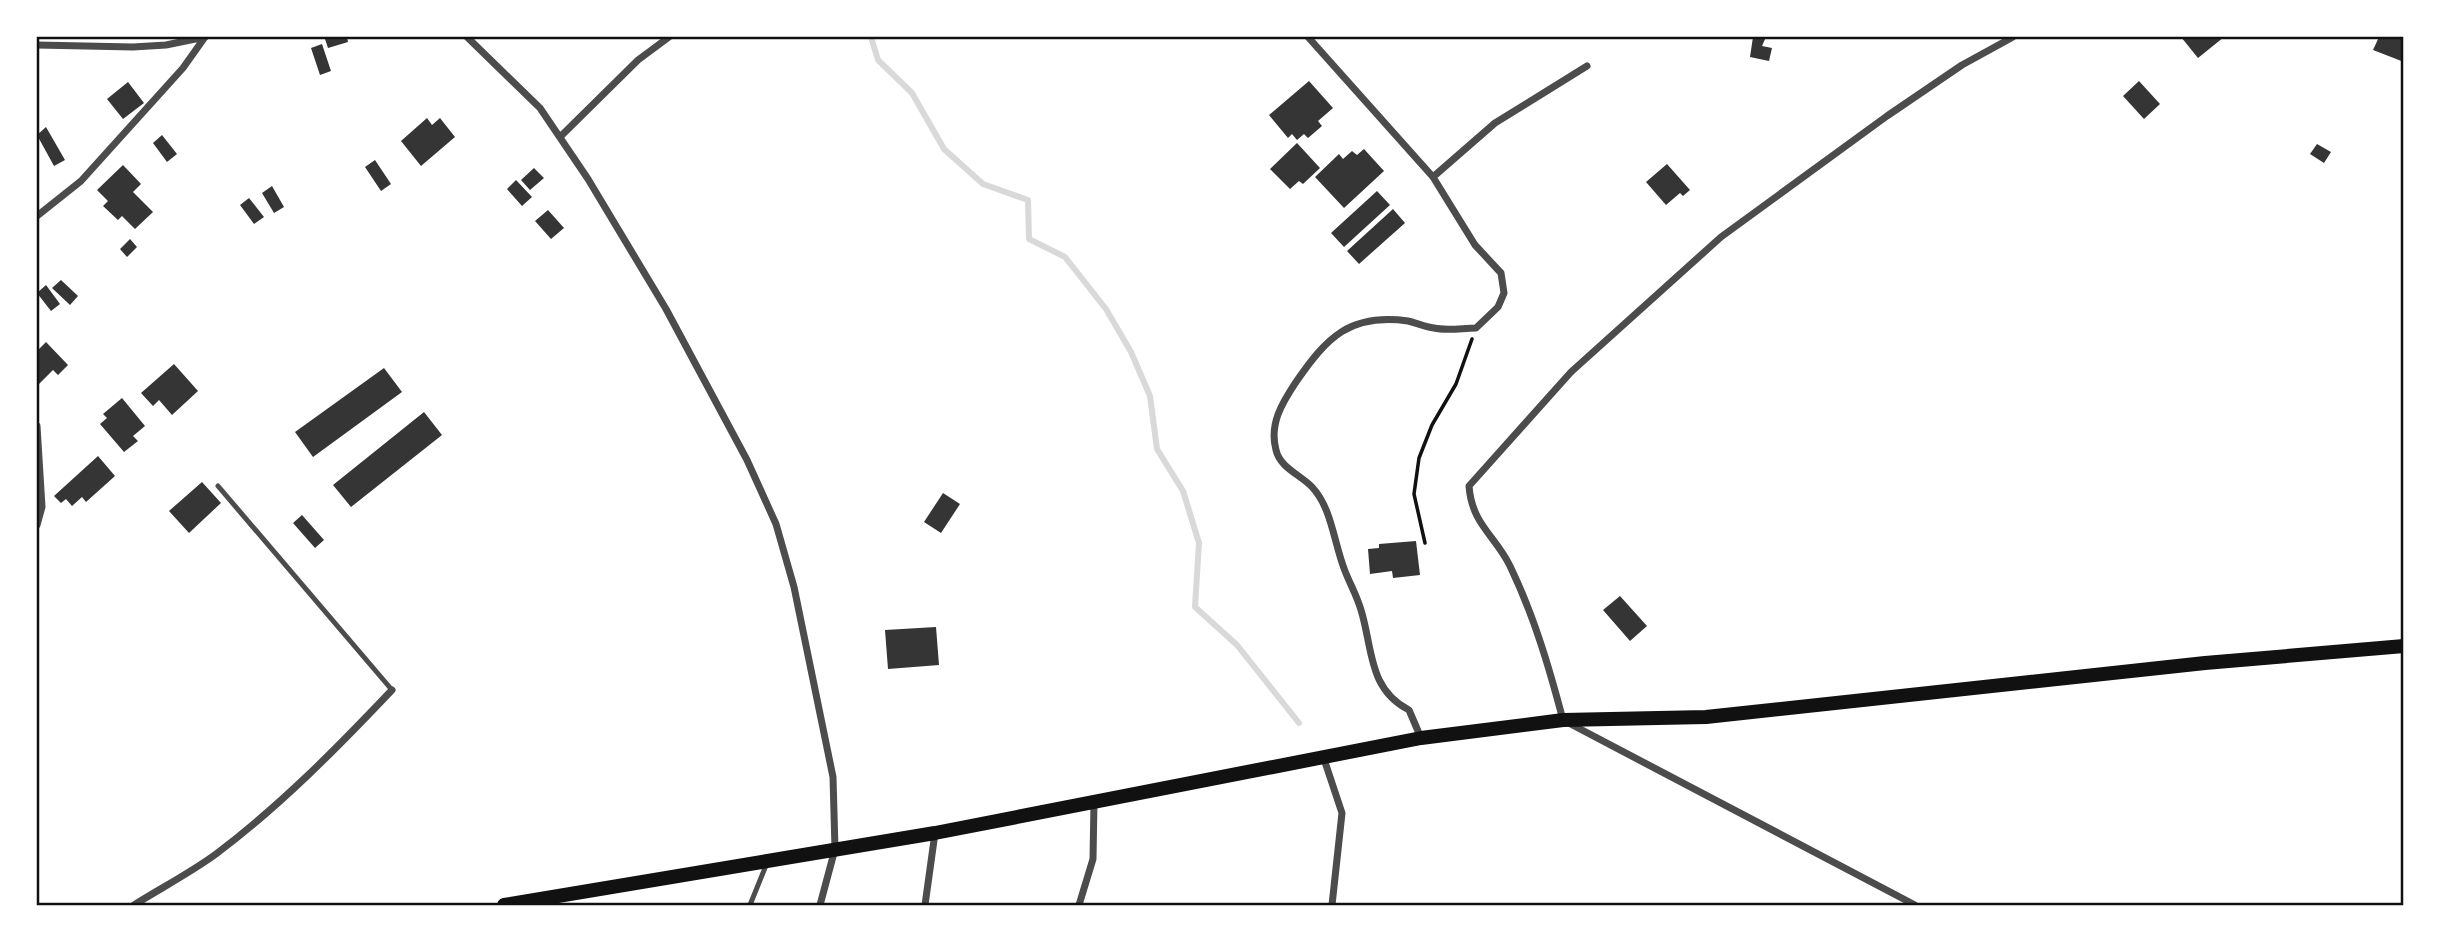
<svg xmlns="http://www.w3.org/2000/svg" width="2441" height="942" viewBox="0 0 2441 942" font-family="Quicksand,sans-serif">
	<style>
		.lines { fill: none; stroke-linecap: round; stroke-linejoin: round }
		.stream { stroke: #d9d9d9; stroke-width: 6 }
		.building { fill: #353535 }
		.path { stroke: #111; stroke-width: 3.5 }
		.service { stroke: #4c4c4c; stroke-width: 5 }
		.minor { stroke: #4c4c4c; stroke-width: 7 }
		.secondary { stroke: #111; stroke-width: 14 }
		.neatline { fill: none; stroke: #111; stroke-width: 2.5 }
	</style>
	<rect width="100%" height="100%" fill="#fff"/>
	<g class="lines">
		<path class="stream" d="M871 37 878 60 912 93 944 149 983 184 1028 200 1029 239 1065 257 1106 309 1131 352 1150 396 1157 449 1183 491 1199 543 1195 607 1237 645 1299 723"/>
	</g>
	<path class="building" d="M334 37H347L348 42 328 48 325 39Z
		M1753 37H1766L1762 46 1772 48 1769 61 1750 57Z
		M2181 37H2224L2198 58Z
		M2379 37H2404V62L2373 50Z
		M322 44 331 71 320 75 311 48Z
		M1309 81 1333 108 1318 121 1322 126 1308 138 1304 134 1297 140 1292 134 1288 138 1269 115Z
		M2139 81 2160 104 2144 119 2123 96Z
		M128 82 144 103 123 119 107 99Z
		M427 118 432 125 440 118 455 137 421 166 401 141Z
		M46 127 65 160 54 166 37 135Z
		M162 135 177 154 167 162 153 143Z
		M1297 143 1320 168 1303 184 1299 181 1290 189 1270 169Z
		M2317 144 2331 152 2324 163 2310 154Z
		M1364 149 1384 171 1344 208 1315 177 1339 154 1343 159 1352 151 1357 155Z
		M375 160 391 184 381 191 365 167Z
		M1667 164 1690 190 1683 196 1680 193 1666 205 1646 182Z
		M123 165 141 184 133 192 153 212 135 229 122 216 118 220 103 206 108 201 97 190Z
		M534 168 544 178 530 190 521 180Z
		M516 180 532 197 522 206 507 189Z
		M272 186 284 207 274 213 262 193Z
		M1377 191 1390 205 1344 247 1331 233Z
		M249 198 264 217 254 224 240 205Z
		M1393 209 1405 223 1359 264 1347 251Z
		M548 210 564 228 551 239 535 221Z
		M130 239 137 247 127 257 120 249Z
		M61 280 78 296 70 305 52 288Z
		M46 285 60 304 51 311 37 293Z
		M46 342 68 365 58 375 53 370 37 386V351Z
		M174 364 198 391 172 415 159 400 153 406 141 393Z
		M384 368 402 392 313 457 295 432Z
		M122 398 145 426 133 436 138 441 124 452 100 424 107 418 103 414Z
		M424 412 442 435 351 507 333 485Z
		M98 456 115 476 86 502 82 497 72 506 66 499 61 503 54 496Z
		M202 482 221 503 189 533 169 511Z
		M943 493 960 504 941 533 924 522Z
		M302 515 324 540 315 548 293 523Z
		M1416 541 1420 575 1393 578 1392 571 1370 574 1368 549 1379 548V544Z
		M1620 596 1647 626 1630 641 1603 610Z
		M936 627 939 665 888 669 885 630Z"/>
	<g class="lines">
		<path class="path" d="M1425 543 1414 494 1419 458 1432 425 1456 384 1472 339"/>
		<path class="service" d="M218 486 392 690
			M750 905 767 863"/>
		<path class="minor" d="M467 37 540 108 588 179 666 309 747 460 776 524 794 587 833 777 835 849 820 905
			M1308 37 1433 177 1475 245 1501 273 1504 293 1498 307 1476 328C1463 328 1447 331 1434 328 1425 327 1417 323 1408 321 1350 313 1327 337 1296 382 1282 403 1269 424 1276 450 1280 468 1301 475 1312 487 1332 508 1334 544 1345 571 1350 584 1357 596 1361 610 1373 649 1368 689 1409 710L1421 738
			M37 45 133 47 166 45 205 37
			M560 137 638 60 669 37
			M1433 177 1495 123 1587 66
			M37 216 81 181 183 68 205 37
			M37 426 42 507 37 525
			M1324 759 1342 813 1332 905
			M134 905C161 888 190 873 216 854 281 805 337 748 392 690
			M925 905 935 833
			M1079 905 1093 859 1094 802
			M1915 905 1563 720C1549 667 1534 616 1510 566 1495 535 1472 525 1469 486L1571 372 1721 237 1887 116 1962 65 2013 37"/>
		<path class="secondary" d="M504 905 935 833 1421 738 1563 720 1706 717 2205 663 2404 646"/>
	</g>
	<rect width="2441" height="942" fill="none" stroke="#ffffff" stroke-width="77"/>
	<rect x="38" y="38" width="2364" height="866" class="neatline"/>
</svg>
